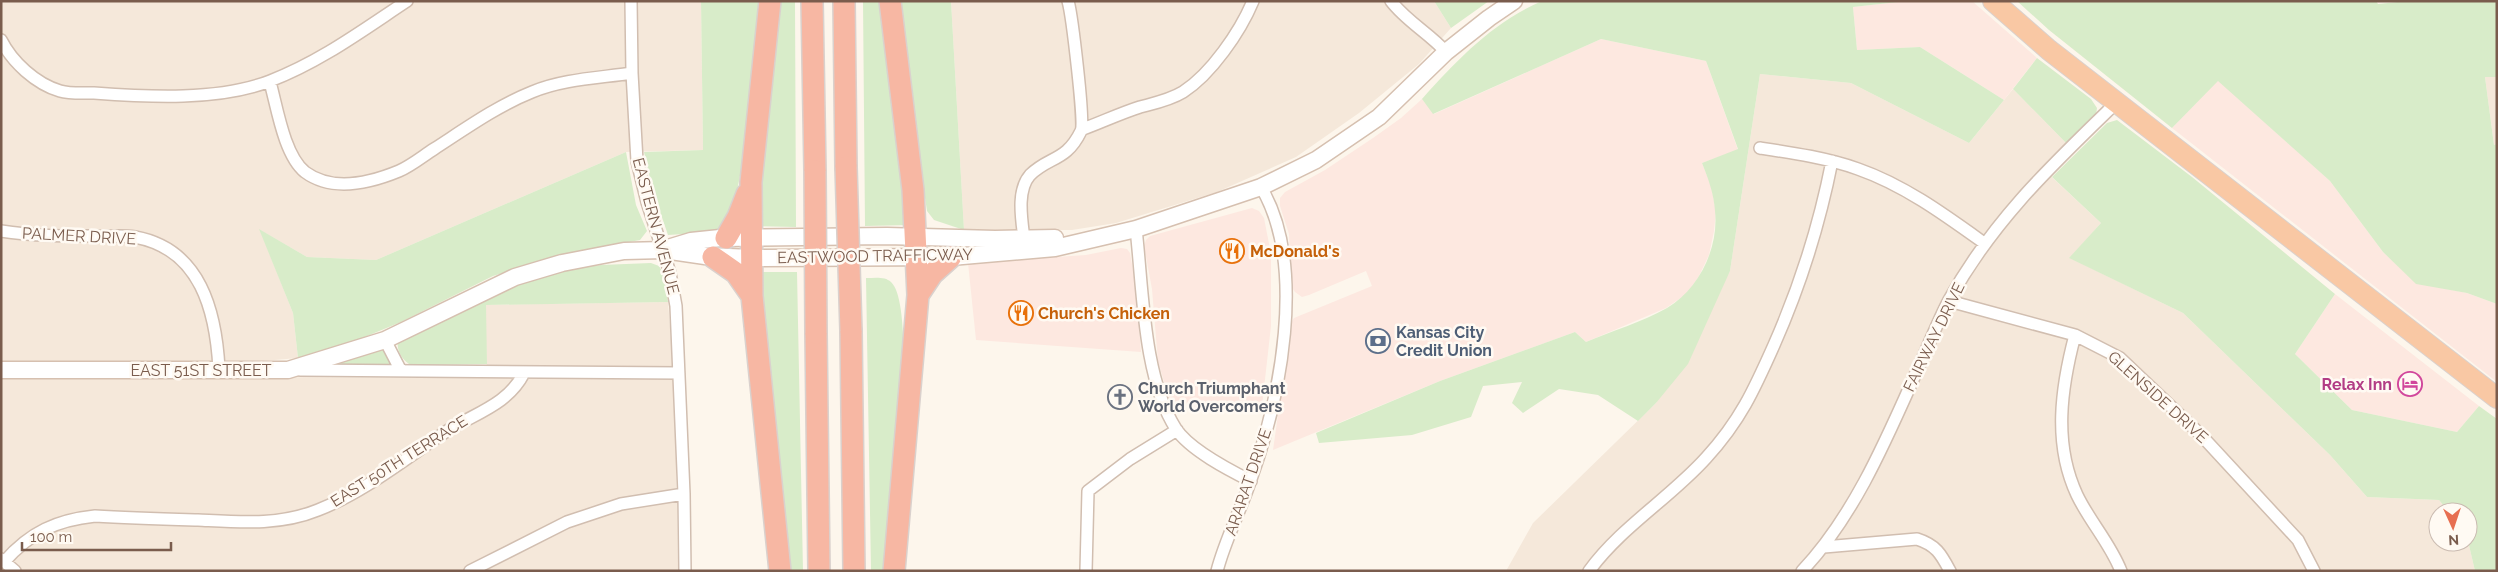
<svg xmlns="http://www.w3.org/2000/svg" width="2498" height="572" viewBox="0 0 2498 572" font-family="Raleway,sans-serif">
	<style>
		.residential { fill: #f5e8da }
		.commercial { fill: #fde8e0 }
		.green { fill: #d8ecc9 }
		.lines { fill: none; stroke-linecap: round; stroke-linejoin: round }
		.minor-casing { stroke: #d1beb0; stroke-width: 14 }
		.secondary-casing { stroke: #d6c0b0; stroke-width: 19 }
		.trunk-casing { stroke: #dad1cd; stroke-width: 22 }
		.motorway-casing { stroke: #dad1cd; stroke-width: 24 }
		.minor { stroke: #fff; stroke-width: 11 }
		.secondary { stroke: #fff; stroke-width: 16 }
		.trunk { stroke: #f9c8a4; stroke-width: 20 }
		.motorway { stroke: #f7b7a3; stroke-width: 21 }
		.motorway-bridge-casing { stroke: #dad1cd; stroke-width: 24; stroke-linecap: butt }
		.motorway-bridge { stroke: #f7b7a3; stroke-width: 21 }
		.labels { text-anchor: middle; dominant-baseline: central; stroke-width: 5; stroke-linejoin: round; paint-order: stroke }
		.street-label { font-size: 16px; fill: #7a5c4d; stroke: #fffaf3 }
		.food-label { font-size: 16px; font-weight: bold; fill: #c56008; stroke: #fffaf3; text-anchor: start }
		.service-label { font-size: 16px; font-weight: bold; fill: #4e5e75; stroke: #fffaf3; text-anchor: start }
		.hotel-label { font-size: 16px; font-weight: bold; fill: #b23c85; stroke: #fffaf3; text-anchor: end }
		.worship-label { font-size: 16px; font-weight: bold; fill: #5b616d; stroke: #fffaf3; text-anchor: start }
	</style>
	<rect width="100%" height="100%" fill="#fdf6ec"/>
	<path class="residential" d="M1 1H701L703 150 626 152 376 260 307 257 260 230 293 313 298 358 238 363 1 362Z
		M951 1H1434L1451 28 1419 64 1359 113 1296 157 1217 192 1116 223 1072 230H964Z
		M1760 74 1851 83 1969 143 2013 89 2066 143 2042 168 2101 223 2070 258 2183 313 2330 455 2367 497 2439 500 2449 512H2438V542L2468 541 2475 571H1506L1533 523 1656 403 1730 271Z
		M2485 77H2497V144L2494 145Z
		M668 302 675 389 678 571H1V376L487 378 485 305Z"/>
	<path class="commercial" d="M1907 1H1972L2037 58 2004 100 1920 47 1857 50 1853 7Z
		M1601 39 1706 61 1738 150 1702 163 1711 186 1716 211 1714 231 1709 255 1699 276 1688 293 1666 308 1586 342 1575 332 1440 381 1273 450 1291 323 1294 318 1372 286 1366 271 1309 295 1302 297 1295 292 1291 286 1289 234 1280 206V198L1285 192 1325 170 1373 138 1401 118 1422 99 1434 114Z
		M2218 80 2330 181 2383 252 2416 283 2467 293 2497 304V382L2172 128Z
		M1252 208 1259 211 1264 218 1271 254V326L1262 406 1170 403 1158 361 1152 289 1144 246 1146 240 1150 236Z
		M1121 248 1127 249 1130 253 1136 287 1141 352 976 340 968 263 1086 255Z
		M2335 294 2479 406 2457 432 2352 410 2295 354Z"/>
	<path class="green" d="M701 1H760L745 150 737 191 726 223 715 232 668 235 653 191 644 152 703 150Z
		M779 1H795L796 227 756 226Z
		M863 1H883L911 225 865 226Z
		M895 1H951L964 230 934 220 927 211Z
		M1434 1H1489L1451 28Z
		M1542 1H1907L1853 7 1857 50 1920 47 2004 100 1969 143 1851 83 1760 74 1730 271 1688 364 1656 403 1638 421 1598 395 1559 389 1523 413 1512 403 1522 382 1483 386 1471 417 1412 435 1319 443 1316 433 1440 381 1575 332 1586 342C1612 331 1642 322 1667 308 1699 289 1719 248 1715 211 1714 194 1708 178 1702 163L1738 149 1706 61 1601 39 1433 114 1422 99C1458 59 1492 23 1542 1Z
		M2017 1H2376L2378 4 2407 1H2497V77H2485L2494 145 2497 144V304L2467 293 2416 284 2383 252 2330 181 2218 81 2172 128 2049 30Z
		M2037 58 2091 99 2097 108 2096 115 2066 143 2013 89Z
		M2117 120 2192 177 2335 294 2295 354 2352 410 2457 432 2479 406 2497 419V571H2475L2468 541V512H2449L2439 500 2367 497 2330 455 2183 313 2069 258 2101 223 2052 177 2107 123Z
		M626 152 636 205 647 231 640 240 564 254 493 276 401 322 355 341 298 358 293 313 259 229 307 257 376 260Z
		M651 263 659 266 663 273 668 302 486 305 487 364 411 365C403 361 396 351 398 341L513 283 562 270 601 265Z
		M757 272H797L803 571H791Z
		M866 278C874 278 885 276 891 282 919 308 892 525 889 571H871Z
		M383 348 391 367H325Z"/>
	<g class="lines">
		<defs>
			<path id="minor" d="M631 1 632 73 637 161 647 202 670 273 676 306 684 494 685 571
				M1391 1C1406 21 1429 33 1446 52
				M1 40C12 62 36 84 60 91 70 94 83 93 94 93 148 97 219 101 270 81 320 62 363 30 407 1
				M270 82C277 107 284 155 305 172 332 192 370 183 399 171 411 166 423 156 434 149 465 129 497 106 532 92 563 79 599 78 632 73
				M1083 129C1102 122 1121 113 1140 107 1155 103 1170 100 1183 92 1211 74 1240 32 1253 1
				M1760 148C1793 153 1827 158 1858 169 1904 185 1945 215 1984 243
				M1136 229C1143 289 1143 378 1176 429 1190 450 1229 470 1251 481
				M1 231C33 236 64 236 96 236 109 237 122 235 135 237 201 249 216 312 219 369
				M1024 239C1022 221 1016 191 1030 175 1049 156 1066 162 1081 131 1085 123 1072 15 1068 1
				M1949 301 2075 335 2120 358 2200 434 2298 540 2314 571
				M2075 335C2061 388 2053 444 2077 495 2090 522 2110 543 2121 571
				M385 340 401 371
				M300 370 679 373
				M1824 547 1917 539C1936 545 1941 554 1950 571
				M1 559 15 571
				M4 562C30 532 57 520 95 516 129 518 164 519 198 520 238 522 279 526 318 510 364 492 403 460 444 433 474 413 507 406 524 373
				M470 571 567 522 621 504 684 494
				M1086 571 1088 491 1130 459 1177 430
				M1217 571C1225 540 1240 512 1250 482 1280 400 1308 266 1261 187
				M1589 571C1621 527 1670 498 1706 458 1740 421 1754 390 1774 345 1801 284 1819 227 1832 161
				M1802 571C1858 512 1891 428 1924 355 1932 337 1940 317 1949 300 1994 219 2051 166 2117 102"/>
			<path id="secondary" d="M668 248 691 241 720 238 887 236 995 239 1055 238
				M1 370H288L385 340 515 277 562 263 624 251 664 250 705 256 751 258 951 257 1055 248 1136 229 1261 187 1316 160 1379 117 1446 52 1489 18 1514 1"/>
			<path id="trunk" d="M1993 1 2049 50 2497 398"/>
			<path id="motorway" d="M770 1 751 182 752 296 780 571
				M812 1 815 171
				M844 1 846 167
				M890 1 913 190 918 295 894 571
				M726 238 738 217 747 194
				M713 257 736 273 752 296
				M918 295 932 274 951 257
				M851 331 854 571
				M816 333 819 571"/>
		</defs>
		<use href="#minor" class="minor-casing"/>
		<use href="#secondary" class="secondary-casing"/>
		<use href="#trunk" class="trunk-casing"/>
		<use href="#motorway" class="motorway-casing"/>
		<use href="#minor" class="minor"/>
		<use href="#secondary" class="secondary"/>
		<use href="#trunk" class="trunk"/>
		<use href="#motorway" class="motorway"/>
		<defs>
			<path id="motorway-bridge" d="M846 167 851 331
				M815 171 816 333"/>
		</defs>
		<use href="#motorway-bridge" class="motorway-bridge-casing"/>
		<use href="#motorway-bridge" class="motorway-bridge"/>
	</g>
	<defs>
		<symbol id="restaurant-ring" viewBox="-11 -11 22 22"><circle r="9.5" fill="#fffaf3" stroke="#e8710a" stroke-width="1.5"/><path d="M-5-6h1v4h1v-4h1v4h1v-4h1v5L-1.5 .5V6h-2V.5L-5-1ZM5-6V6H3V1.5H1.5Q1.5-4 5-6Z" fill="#e8710a"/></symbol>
		<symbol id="bank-ring" viewBox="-11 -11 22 22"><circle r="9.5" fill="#fffaf3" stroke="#5c6f8a" stroke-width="1.5"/><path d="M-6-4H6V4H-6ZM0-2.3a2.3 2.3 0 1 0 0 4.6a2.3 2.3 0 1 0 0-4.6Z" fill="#5c6f8a"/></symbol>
		<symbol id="hotel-ring" viewBox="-11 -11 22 22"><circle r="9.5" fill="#fffaf3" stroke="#d1479c" stroke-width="1.5"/><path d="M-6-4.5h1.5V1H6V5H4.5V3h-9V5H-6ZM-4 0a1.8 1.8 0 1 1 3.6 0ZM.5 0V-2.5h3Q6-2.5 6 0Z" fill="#d1479c"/></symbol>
		<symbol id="church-ring" viewBox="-11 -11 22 22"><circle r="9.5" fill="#fffaf3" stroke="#6b7280" stroke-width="1.5"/><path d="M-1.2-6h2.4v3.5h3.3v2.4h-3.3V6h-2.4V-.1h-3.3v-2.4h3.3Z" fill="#6b7280"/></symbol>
	</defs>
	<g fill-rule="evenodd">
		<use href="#restaurant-ring" x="1218" y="237" width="28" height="28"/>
		<use href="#restaurant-ring" x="1007" y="299" width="28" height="28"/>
		<use href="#bank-ring" x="1364" y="327" width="28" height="28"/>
		<use href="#hotel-ring" x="2396" y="370" width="28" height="28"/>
		<use href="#church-ring" x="1106" y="383" width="28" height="28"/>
	</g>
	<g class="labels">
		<g class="street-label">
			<text transform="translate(656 226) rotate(75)">EASTERN AVENUE</text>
			<text transform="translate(79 236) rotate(3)">PALMER DRIVE</text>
			<text transform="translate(875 256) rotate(-1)">EASTWOOD TRAFFICWAY</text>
			<text transform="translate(1934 337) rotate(-64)">FAIRWAY DRIVE</text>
			<text x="201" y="370">EAST 51ST STREET</text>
			<text transform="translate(2158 397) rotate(42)">GLENSIDE DRIVE</text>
			<text transform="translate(399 461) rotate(-32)">EAST 50TH TERRACE</text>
			<text transform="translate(1248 482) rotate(-71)">ARARAT DRIVE</text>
		</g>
		<g class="food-label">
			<text x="1250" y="251">McDonald's</text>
			<text x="1038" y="313">Church's Chicken</text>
		</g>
		<g class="service-label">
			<text x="1396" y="332">Kansas City<tspan x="1396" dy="18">Credit Union</tspan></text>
		</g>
		<g class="hotel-label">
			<text x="2392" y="384">Relax Inn</text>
		</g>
		<g class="worship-label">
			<text x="1138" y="388">Church Triumphant<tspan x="1138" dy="18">World Overcomers</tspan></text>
		</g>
	</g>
	<rect width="2498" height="572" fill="none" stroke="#7a5c4d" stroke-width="5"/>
	<g transform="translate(2453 527) rotate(177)"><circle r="24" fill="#fffaf3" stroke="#cabbb1"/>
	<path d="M0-4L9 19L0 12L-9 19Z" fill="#e76f51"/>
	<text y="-8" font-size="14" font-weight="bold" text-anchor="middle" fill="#7a5c4d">N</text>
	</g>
	<path d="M22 542v8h149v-8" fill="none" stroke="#7a5c4d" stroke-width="2.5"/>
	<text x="30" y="542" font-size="15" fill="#7a5c4d" stroke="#fffaf3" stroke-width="4" paint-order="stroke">100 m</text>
</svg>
